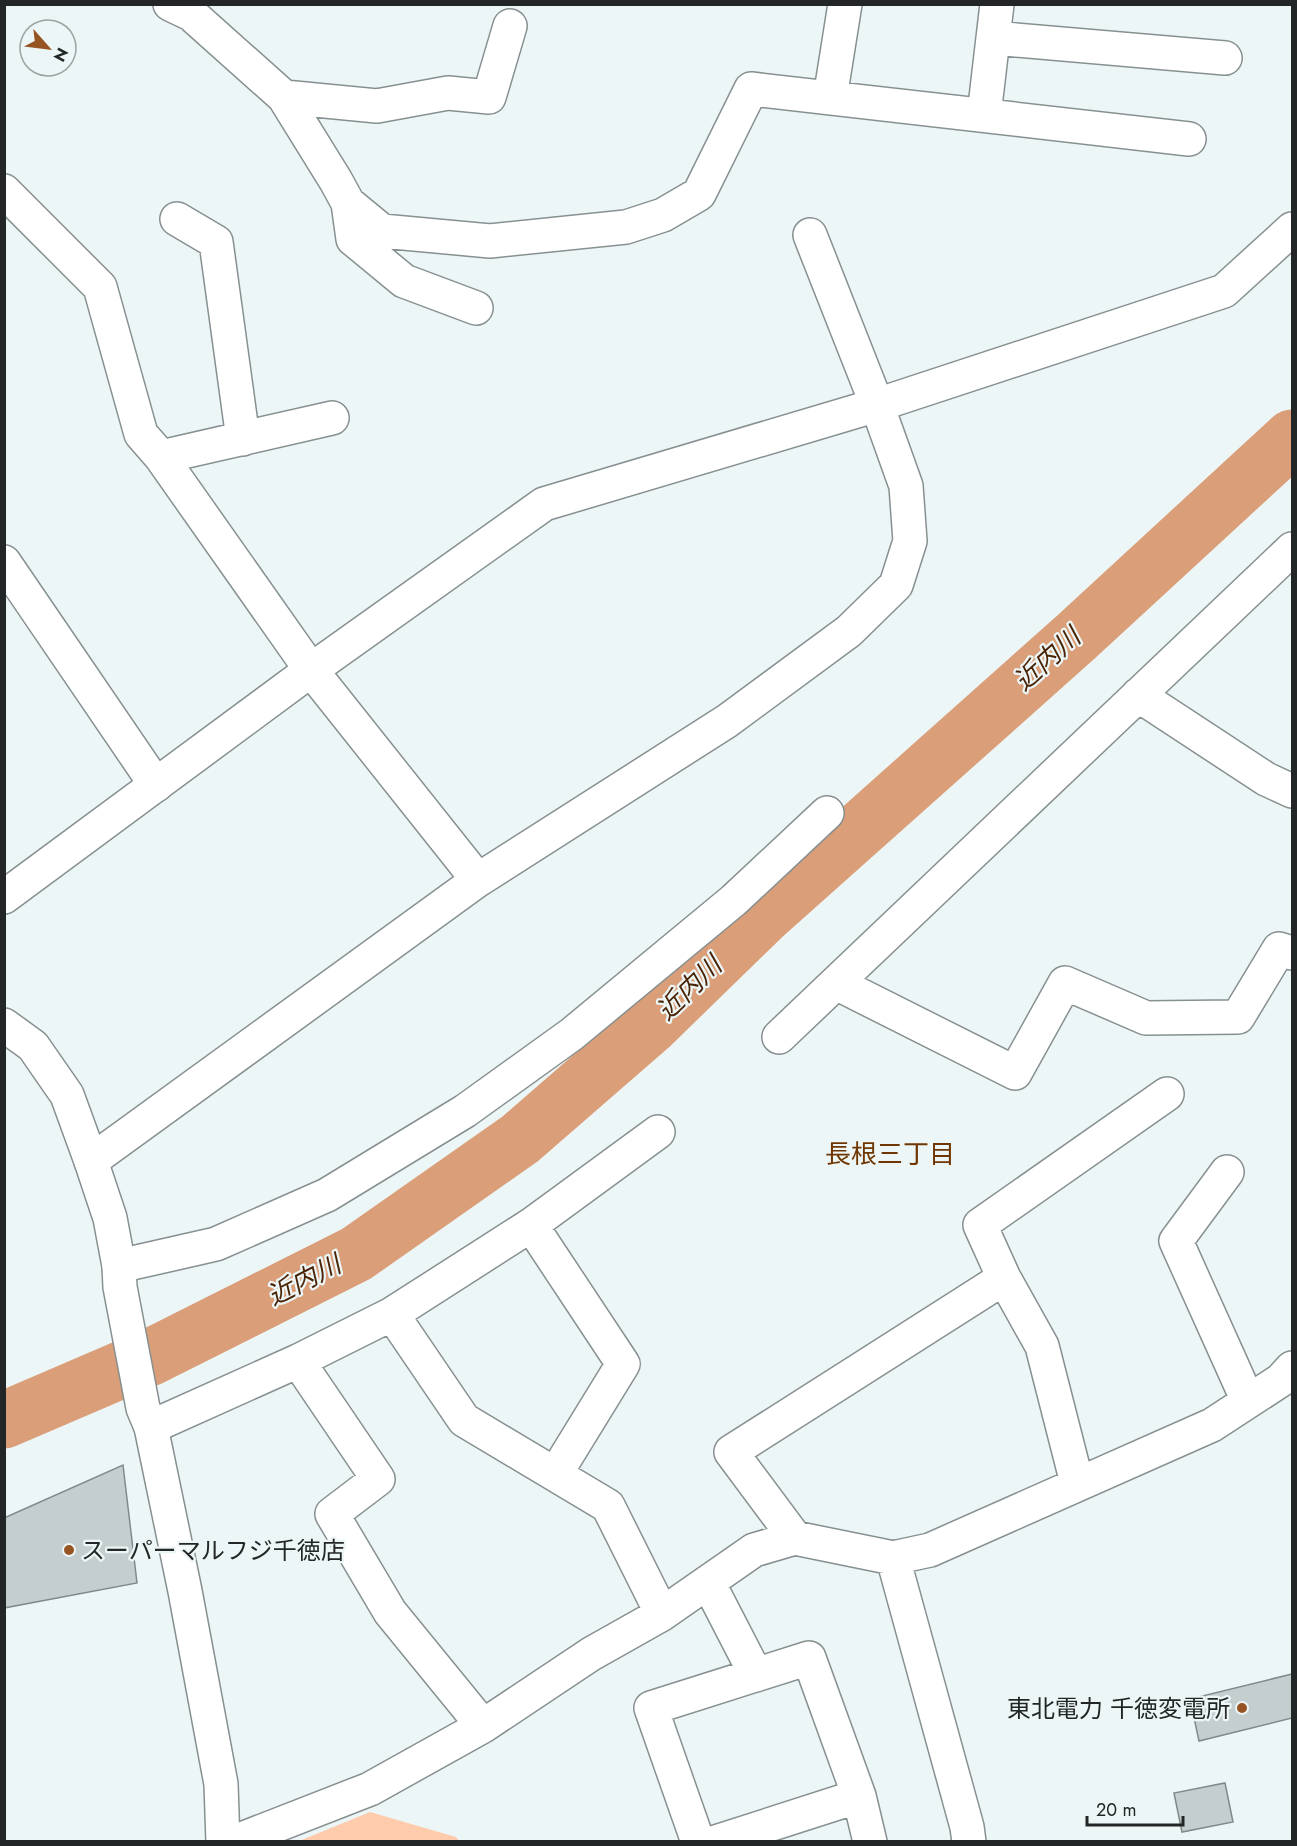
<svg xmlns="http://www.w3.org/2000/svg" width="1297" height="1846" viewBox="0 0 1297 1846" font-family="Jost,'Noto Sans JP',sans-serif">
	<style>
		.green { fill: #feccac }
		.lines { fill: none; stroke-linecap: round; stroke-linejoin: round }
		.river { stroke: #da9e78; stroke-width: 57 }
		.building { fill: #c5cecf; stroke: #818a8a; stroke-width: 1.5 }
		.minor-casing { stroke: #879090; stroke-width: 36 }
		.tertiary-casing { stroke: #879090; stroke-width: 36 }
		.minor { stroke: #fff; stroke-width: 33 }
		.tertiary { stroke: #fff; stroke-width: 33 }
		.poi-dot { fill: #975423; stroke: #edf6f7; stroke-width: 2 }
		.labels { text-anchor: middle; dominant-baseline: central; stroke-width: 4.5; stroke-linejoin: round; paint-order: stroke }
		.poi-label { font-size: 24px; fill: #232626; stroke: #edf6f7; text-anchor: start }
		.water-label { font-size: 26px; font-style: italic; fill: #4a2305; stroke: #edf6f7 }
		.neighbourhood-label { font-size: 26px; fill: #703601; stroke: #edf6f7 }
	</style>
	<rect width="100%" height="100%" fill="#edf6f7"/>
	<path class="green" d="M370 1812 456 1837 459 1841H299Z"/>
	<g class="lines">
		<path class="river" d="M4 1420 151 1357 356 1254 520 1139 650 1026 763 916 1076 637 1292 438"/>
	</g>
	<path class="building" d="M123 1465 137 1583 4 1608V1518Z
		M1292 1674V1718L1199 1741 1190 1699Z
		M1225 1783 1233 1822 1182 1832 1174 1793Z"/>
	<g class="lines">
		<defs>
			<path id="minor" d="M170 4 191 14 284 97 336 181 348 203 382 231 490 241 626 227 663 215 699 194 751 89 1189 139
				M993 38 1225 58
				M284 97 377 106 448 93 489 97 510 26
				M830 98 845 4
				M984 115 997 4
				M4 191 100 287 141 434 161 457 311 670 478 880 727 721 849 631 896 585 910 541 906 486 877 405 810 235
				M348 203 353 239 404 281 476 308
				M177 219 216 242 243 439
				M161 457 332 418
				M4 562 156 785
				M1138 695 1266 779 1292 791
				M836 983 1015 1073 1065 983 1146 1018 1238 1017 1279 949 1292 953
				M779 1037 1292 549
				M91 1161 478 880
				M1227 1172 1176 1241 1248 1401
				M531 1225 623 1364 556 1473
				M119 1266 216 1244 327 1195 465 1111 572 1034 734 900 827 813
				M298 1361 378 1479 332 1514 390 1612 483 1726
				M151 1427 298 1361 392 1314 531 1225 658 1132
				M1077 1483 1042 1346 1004 1278 980 1225 1167 1094
				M795 1538 731 1452 1004 1278
				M893 1558 967 1827 969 1842
				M708 1582 756 1675
				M662 1614 754 1550 795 1538 893 1558 930 1550 1212 1425 1281 1380 1292 1368
				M234 1842 370 1789 483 1726 591 1654 662 1614 608 1506 464 1420 392 1314
				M698 1842 651 1708 809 1658 859 1796 870 1842
				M716 1842 859 1796"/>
			<path id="tertiary" d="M4 897 311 670 544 504 877 405 1224 291 1292 229
				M4 1025 33 1046 67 1095 91 1161 110 1218 119 1266 120 1287 143 1408 151 1427 185 1591 221 1784 223 1842"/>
		</defs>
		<use href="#minor" class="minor-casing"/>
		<use href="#tertiary" class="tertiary-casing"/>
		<use href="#minor" class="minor"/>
		<use href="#tertiary" class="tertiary"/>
	</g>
	<g class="poi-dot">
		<circle cx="69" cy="1550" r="6"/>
		<circle cx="1242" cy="1708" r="6"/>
	</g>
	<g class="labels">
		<g class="poi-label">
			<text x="81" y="1550">スーパーマルフジ千徳店</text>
			<text x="1230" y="1708" text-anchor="end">東北電力 千徳変電所</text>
		</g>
		<g class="water-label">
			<text transform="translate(1047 659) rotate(-42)">近内川</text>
			<text transform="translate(689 988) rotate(-44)">近内川</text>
			<text transform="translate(304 1280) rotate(-27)">近内川</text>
		</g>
		<g class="neighbourhood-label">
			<text x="890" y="1154">長根三丁目</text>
		</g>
	</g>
	<rect width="1297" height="1846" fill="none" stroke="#232626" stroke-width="12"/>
	<g transform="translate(48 48) rotate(118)"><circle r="28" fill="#edf6f7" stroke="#9ca3a3" stroke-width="1.5"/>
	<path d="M0-4.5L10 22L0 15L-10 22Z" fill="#975423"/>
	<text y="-9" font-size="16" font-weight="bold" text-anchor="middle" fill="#232626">N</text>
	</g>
	<path d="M1087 1816v9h96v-9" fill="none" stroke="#232626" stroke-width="3"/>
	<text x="1096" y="1816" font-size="18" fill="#232626" stroke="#edf6f7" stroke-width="4.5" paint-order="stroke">20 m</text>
</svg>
